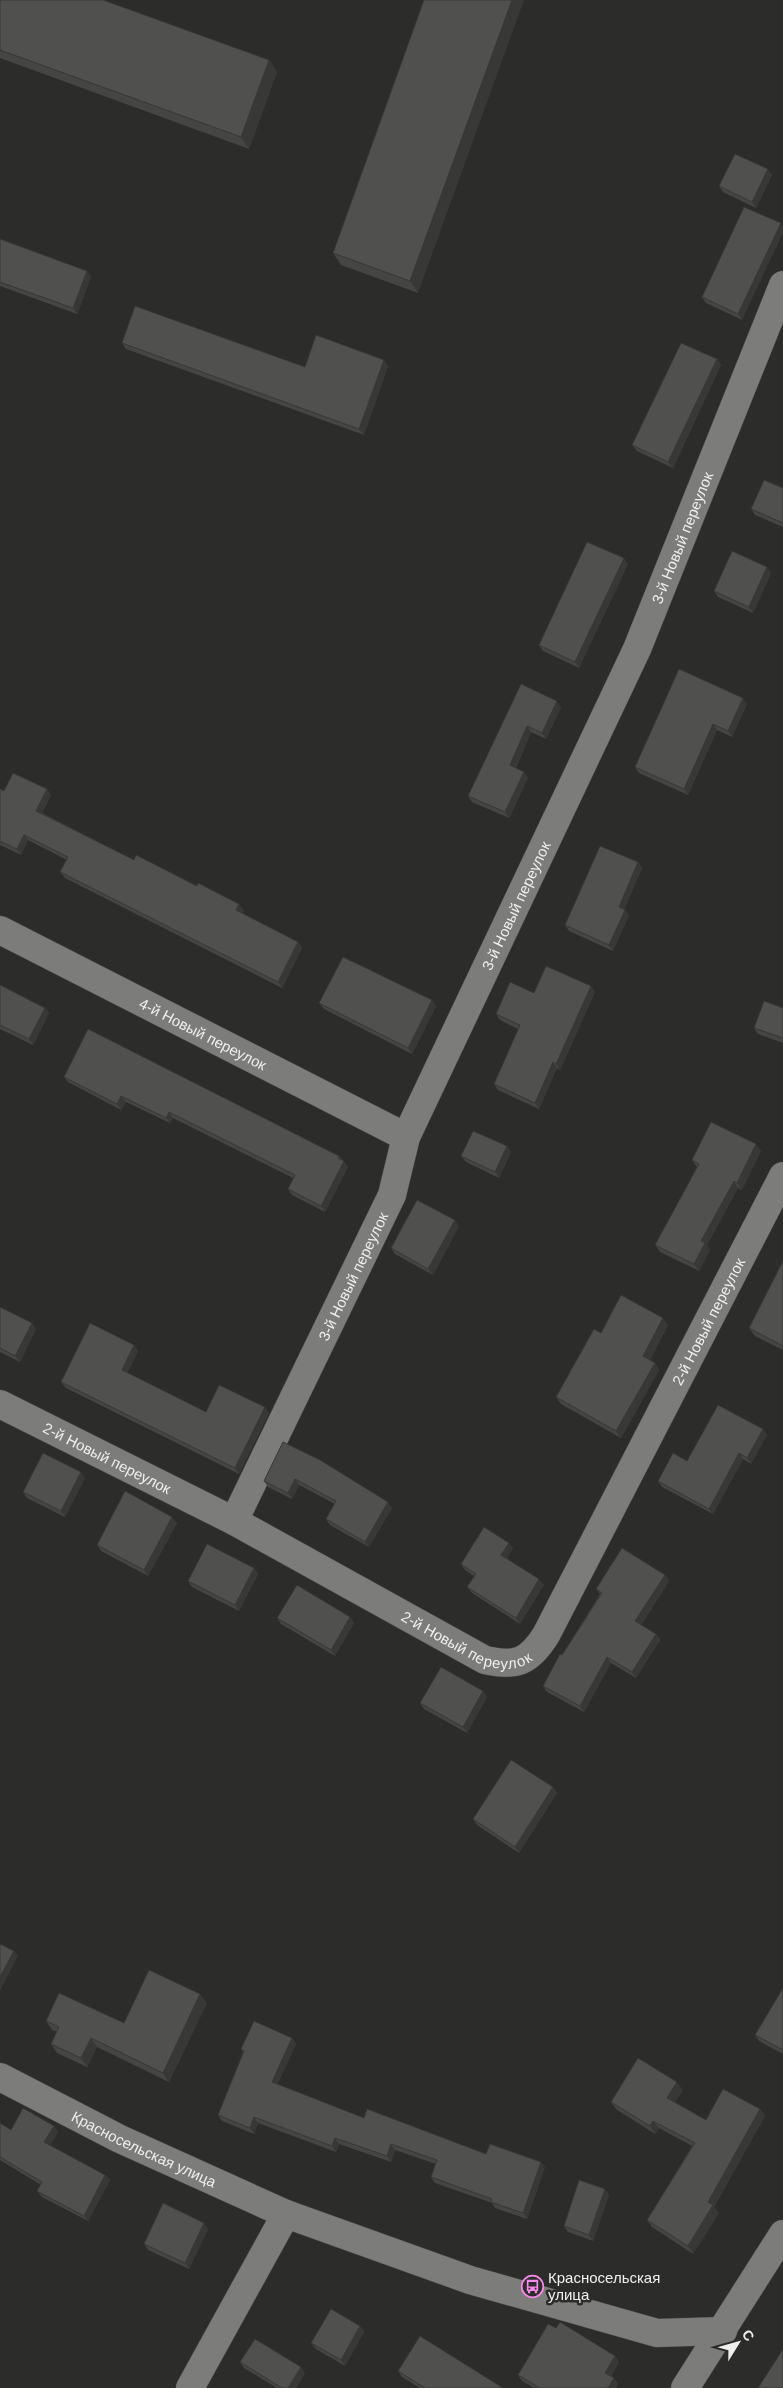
<svg xmlns="http://www.w3.org/2000/svg" width="783" height="2388" viewBox="0 0 783 2388" font-family="Arial,sans-serif">
	<style>
		.lines { fill: none; stroke-linecap: round; stroke-linejoin: round }
		.minor-casing { stroke: #494947; stroke-width: 29 }
		.minor { stroke: #7c7d7a; stroke-width: 28 }
		.wall { fill: #454543 }
		.shaded-wall { fill: #383837 }
		.building { fill: #50504e; stroke: #383837 }
		.labels { text-anchor: middle; dominant-baseline: central; stroke-width: 5; stroke-linejoin: round; paint-order: stroke }
		.street-label { font-size: 15px; fill: #efefed; stroke: #2c2c2a }
		.poi-label { font-size: 15px; fill: #efefed; stroke: #2c2c2a; text-anchor: start }
	</style>
	<rect width="100%" height="100%" fill="#2c2c2a"/>
	<g class="lines">
		<defs>
			<g id="minor">
				<path id="s1" d="M0 930 406 1137"/>
				<path id="s2" d="M0 1404 234 1521 485 1660C516 1667 529 1662 546 1635L783 1176"/>
				<path id="s3" d="M234 1521 392 1195 406 1137 637 649 783 285"/>
				<path id="s4" d="M0 2077 120 2139 286 2214 470 2280 657 2333 723 2331"/>
				<path d="M190 2388 286 2214"/>
				<path d="M685 2388 783 2234"/>
			</g>
		</defs>
		<use href="#minor" class="minor-casing"/>
		<use href="#minor" class="minor"/>
	</g>
	<path class="wall" d="M0 0 269 60 277 72 249 149 0 58Z
		M424 0 418 293 341 265 333 253Z
		M772 175 756 208 723 192 719 186Z
		M781 223 742 320 706 303 702 297Z
		M0 239 87 271 91 277 77 314 0 286Z
		M122 343 305 367 388 366 364 435 126 349Z
		M717 359 721 365 673 468 637 451 632 445Z
		M783 488V527L755 515 751 509Z
		M628 564 579 668 543 651 539 645Z
		M771 573 753 613 718 597 714 591Z
		M521 684 561 707 546 739 531 732 516 768 528 778 509 818 472 802 468 796Z
		M743 698 747 704 732 737 717 730 688 795 639 773 635 767Z
		M0 789 4 791 47 789 51 795 42 813 134 860 244 910 242 913 298 942 302 948 282 988 65 878 60 872 67 860 28 840 21 855 0 845Z
		M638 862 642 868 624 909 629 915 613 951 569 931 565 925Z
		M0 985 45 1008 49 1013 33 1045 0 1029Z
		M595 992 560 1070 557 1068 539 1109 498 1090 494 1084 518 1029 500 1020 496 1014 534 993Z
		M319 1003 436 1006 412 1054 324 1009Z
		M783 1008V1043L758 1034 754 1028Z
		M64 1077 339 1156 348 1167 325 1212 292 1195 288 1189 293 1178 173 1118 170 1123 126 1102 121 1110 68 1082Z
		M507 1146 511 1152 499 1178 466 1162 461 1156Z
		M761 1151 742 1190 738 1188 707 1245 710 1250 699 1271 660 1252 655 1245 697 1167 692 1160Z
		M459 1226 433 1275 395 1254 391 1248Z
		M783 1261V1350L755 1336 749 1328Z
		M0 1307 36 1329 20 1362 0 1352Z
		M668 1325 650 1360 655 1363 659 1370 621 1438 561 1404 556 1397 601 1333Z
		M134 1345 138 1351 127 1373 206 1412 269 1413 239 1474 66 1388 61 1382Z
		M767 1435 751 1464 743 1459 713 1514 662 1487 658 1481 687 1461Z
		M283 1442 392 1508 369 1547 330 1525 326 1519 335 1504 299 1485 292 1499 268 1487 264 1481Z
		M85 1478 65 1517 27 1498 23 1492Z
		M172 1517 177 1523 148 1576 101 1551 97 1545Z
		M513 1548 507 1558 544 1585 520 1624 472 1593 467 1587 474 1576 465 1570 461 1564Z
		M254 1568 258 1574 239 1611 192 1587 188 1581Z
		M665 1575 669 1581 641 1625 656 1634 660 1640 636 1678 611 1663 584 1712 547 1692 543 1686 600 1594 596 1589Z
		M350 1617 354 1623 335 1656 281 1624 277 1618Z
		M483 1691 487 1697 467 1733 424 1709 420 1703Z
		M553 1787 557 1793 519 1853 477 1825 473 1819Z
		M783 1988V2054L759 2041 755 2035Z
		M207 2003 169 2082 97 2047 87 2067 57 2053 51 2044 57 2032 52 2030 46 2021 124 2023Z
		M292 2038 296 2044 277 2084 364 2118 486 2154 545 2167 527 2219 495 2208 492 2203 435 2183 431 2177 436 2164 395 2150 391 2162 339 2144 336 2152 258 2123 254 2134 222 2121 218 2115 243 2052 241 2049Z
		M683 2090 675 2102 706 2120 760 2109 765 2116 714 2207 719 2213 693 2254 652 2227 647 2220 692 2146 659 2128 655 2134 616 2109 611 2102Z
		M0 2123 11 2130 54 2126 58 2132 50 2146 105 2175 110 2180 88 2221 42 2197 37 2191 41 2185 0 2160Z
		M605 2189 609 2195 593 2241 568 2232 564 2226Z
		M208 2229 189 2269 148 2250 144 2244Z
		M360 2326 364 2332 345 2366 316 2349 311 2343Z
		M556 2328 615 2356 619 2362 611 2376 614 2378 618 2384 616 2388H534L522 2381 518 2375Z
		M240 2362 305 2373 296 2388H277L244 2368Z
		M398 2371 503 2388H420L402 2377Z"/>
	<path class="shaded-wall" d="M512 0H524L418 293 410 281Z
		M269 60 277 72 249 149 241 137Z
		M768 169 772 175 756 208 752 202Z
		M781 223 783 227V233L742 320 738 314Z
		M87 271 91 277 77 314 73 308Z
		M717 359 721 365 673 468 668 462Z
		M384 360 388 366 364 435 359 429Z
		M624 558 628 564 579 668 575 662Z
		M767 567 771 573 753 613 749 607Z
		M743 698 747 704 732 737 728 731Z
		M557 701 561 707 546 739 542 733Z
		M713 724 717 730 688 795 684 789Z
		M527 726 531 732 514 771 510 765Z
		M524 772 528 778 509 818 505 812Z
		M47 789 51 795 40 816 36 811Z
		M24 835 28 840 21 855 17 849Z
		M638 862 642 868 623 913 619 907Z
		M239 904 244 910 240 916 236 910Z
		M625 910 629 915 613 951 609 945Z
		M298 942 302 948 282 988 278 982Z
		M591 986 595 992 560 1070 556 1064Z
		M432 1000 436 1006 412 1054 408 1048Z
		M45 1008 49 1013 33 1045 29 1039Z
		M553 1062 557 1068 539 1109 535 1103Z
		M121 1096 126 1102 121 1110 117 1104Z
		M169 1112 173 1118 170 1123 166 1118Z
		M756 1144 761 1151 742 1190 737 1183Z
		M507 1146 511 1152 499 1178 495 1172Z
		M344 1161 348 1167 325 1212 321 1206Z
		M734 1181 738 1188 707 1245 710 1250 699 1271 694 1264 701 1241Z
		M455 1220 459 1226 433 1275 428 1269Z
		M663 1318 668 1325 648 1363 643 1356Z
		M32 1323 36 1329 20 1362 15 1356Z
		M134 1345 138 1351 126 1376 122 1370Z
		M655 1363 659 1370 621 1438 616 1431Z
		M265 1407 269 1413 239 1474 235 1468Z
		M763 1429 767 1435 751 1464 747 1458Z
		M739 1453 743 1459 713 1514 709 1509Z
		M81 1472 85 1478 65 1517 61 1511Z
		M295 1479 299 1485 292 1499 288 1493Z
		M388 1502 392 1508 369 1547 365 1542Z
		M172 1517 177 1523 148 1576 144 1570Z
		M509 1543 513 1548 505 1561 501 1555Z
		M254 1568 258 1574 239 1611 235 1605Z
		M665 1575 669 1581 639 1627 635 1621Z
		M539 1579 544 1585 520 1624 516 1618Z
		M350 1617 354 1623 335 1656 331 1650Z
		M656 1634 660 1640 636 1678 632 1672Z
		M607 1657 611 1663 584 1712 580 1706Z
		M483 1691 487 1697 467 1733 463 1727Z
		M553 1787 557 1793 519 1853 515 1847Z
		M14 1951 18 1956 0 1991V1977Z
		M200 1994 207 2003 169 2082 163 2073Z
		M91 2038 97 2047 87 2067 81 2058Z
		M292 2038 296 2044 276 2088 272 2082Z
		M677 2082 683 2090 673 2106 667 2098Z
		M760 2109 765 2116 714 2207 719 2213 693 2254 688 2246 708 2202Z
		M254 2117 258 2123 254 2134 250 2128Z
		M653 2121 659 2128 655 2134 650 2126Z
		M54 2126 58 2132 49 2148 44 2142Z
		M335 2138 339 2144 336 2152 332 2146Z
		M391 2144 395 2150 391 2162 387 2156Z
		M541 2162 545 2167 527 2219 523 2213Z
		M105 2175 110 2180 88 2221 84 2216Z
		M605 2189 609 2195 593 2241 589 2235Z
		M204 2223 208 2229 189 2269 185 2263Z
		M360 2326 364 2332 345 2366 341 2360Z
		M615 2356 619 2362 609 2378 605 2373Z
		M301 2367 305 2373 296 2388H288Z
		M614 2378 618 2384 616 2388H608Z"/>
	<path class="building" d="M0 0H103L269 60 241 137 0 50Z
		M424 0H512L410 281 333 253Z
		M735 154 768 169 752 202 719 186Z
		M744 207 781 223 738 314 702 297Z
		M0 239 87 271 73 308 0 282Z
		M135 306 305 367 316 335 384 360 359 429 122 343Z
		M681 343 717 359 668 462 632 445Z
		M764 480 783 488V523L751 509Z
		M587 542 624 558 575 662 539 645Z
		M732 551 767 567 749 607 714 591Z
		M679 669 743 698 728 731 713 724 684 789 635 767Z
		M521 684 557 701 542 733 527 726 510 765 524 772 505 812 468 796Z
		M13 773 47 789 36 811 134 860 136 855 197 886 198 883 239 904 236 910 298 942 278 982 60 872 68 857 24 835 17 849 0 841V789L4 791Z
		M600 846 638 862 619 907 625 910 609 945 565 925Z
		M343 957 432 1000 408 1048 319 1003Z
		M546 966 591 986 556 1064 553 1062 535 1103 494 1084 520 1025 496 1014 510 982 534 993Z
		M0 985 45 1008 29 1039 0 1025Z
		M764 1001 783 1008V1038L754 1028Z
		M88 1029 339 1156 338 1158 344 1161 321 1206 288 1189 295 1175 169 1112 166 1118 121 1096 117 1104 64 1077Z
		M711 1122 756 1144 737 1183 734 1181 701 1241 705 1243 694 1264 655 1245 699 1164 692 1160Z
		M473 1131 507 1146 495 1172 461 1156Z
		M417 1200 455 1220 428 1269 391 1248Z
		M783 1261V1346L749 1328Z
		M621 1295 663 1318 643 1356 655 1363 616 1431 556 1397 594 1329 601 1333Z
		M0 1307 32 1323 15 1356 0 1348Z
		M90 1323 134 1345 122 1370 206 1412 219 1385 265 1407 235 1468 61 1382Z
		M718 1405 763 1429 747 1458 739 1453 709 1509 658 1481 673 1453 687 1461Z
		M283 1442 320 1460 388 1502 365 1542 326 1519 336 1501 295 1479 288 1493 264 1481Z
		M43 1453 81 1472 61 1511 23 1492Z
		M125 1491 172 1517 144 1570 97 1545Z
		M484 1527 509 1543 501 1555 539 1579 516 1618 467 1587 476 1574 461 1564Z
		M207 1544 254 1568 235 1605 188 1581Z
		M622 1548 665 1575 635 1621 656 1634 632 1672 607 1657 580 1706 543 1686 560 1654 562 1655 602 1593 596 1589Z
		M297 1585 350 1617 331 1650 277 1618Z
		M441 1667 483 1691 463 1727 420 1703Z
		M511 1760 553 1787 515 1847 473 1819Z
		M0 1944 14 1951 0 1977Z
		M149 1970 200 1994 163 2073 91 2038 81 2058 51 2044 59 2027 46 2021 59 1993 124 2023Z
		M783 1988V2050L755 2035Z
		M254 2021 292 2038 272 2082 364 2118 367 2109 486 2154 490 2144 541 2162 523 2213 491 2202 492 2199 431 2177 437 2160 391 2144 387 2156 335 2138 332 2146 254 2117 250 2128 218 2115 244 2051 241 2049Z
		M638 2058 677 2082 667 2098 706 2120 723 2089 760 2109 708 2202 713 2205 688 2246 647 2220 695 2143 653 2121 650 2126 611 2102Z
		M23 2108 54 2126 44 2142 105 2175 84 2216 37 2191 42 2182 0 2157V2123L11 2130Z
		M579 2180 605 2189 589 2235 564 2226Z
		M163 2203 204 2223 185 2263 144 2244Z
		M331 2309 360 2326 341 2360 311 2343Z
		M560 2322 615 2356 605 2373 614 2378 608 2388H540L518 2375 548 2324 556 2328Z
		M420 2336 503 2388H425L398 2371Z
		M255 2339 301 2367 288 2388H282L240 2362Z
		M783 2349V2388H758Z"/>
	<defs>
		<symbol id="bus-ring" viewBox="-11 -11 22 22"><circle r="9.5" fill="#2c2c2a" stroke="#f888ea" stroke-width="1.5"/><path d="M-5-6H5V4H4V6H2V4H-2V6H-4V4H-5ZM-3.5-4V0h7V-4ZM-3.5 1.2v1.5H-2V1.2ZM2 1.2v1.5H3.5V1.2Z" fill="#f888ea"/></symbol>
	</defs>
	<g fill-rule="evenodd">
		<use href="#bus-ring" x="520" y="2274" width="25" height="25"/>
	</g>
	<g class="labels">
		<g class="street-label">
			<text stroke="none"><textPath href="#s3" startOffset="1082">3-й Новый переулок</textPath></text>
			<text stroke="none"><textPath href="#s3" startOffset="678">3-й Новый переулок</textPath></text>
			<text stroke="none"><textPath href="#s1" startOffset="228">4-й Новый переулок</textPath></text>
			<text stroke="none"><textPath href="#s3" startOffset="272">3-й Новый переулок</textPath></text>
			<text stroke="none"><textPath href="#s2" startOffset="974">2-й Новый переулок</textPath></text>
			<text stroke="none"><textPath href="#s2" startOffset="120">2-й Новый переулок</textPath></text>
			<text stroke="none"><textPath href="#s2" startOffset="525">2-й Новый переулок</textPath></text>
			<text stroke="none"><textPath href="#s4" startOffset="161">Красносельская улица</textPath></text>
		</g>
		<g class="poi-label">
			<text x="548" y="2277">Красносельская<tspan x="548" dy="17">улица</tspan></text>
		</g>
	</g>
	<g transform="translate(738 2343) rotate(53)" stroke="#2c2c2a" stroke-width="4" paint-order="stroke">
	<path d="M0-4L9 19L0 12L-9 19Z" fill="#efefed"/>
	<text y="-8" font-size="14" font-weight="bold" text-anchor="middle" fill="#efefed">С</text>
	</g>
</svg>
